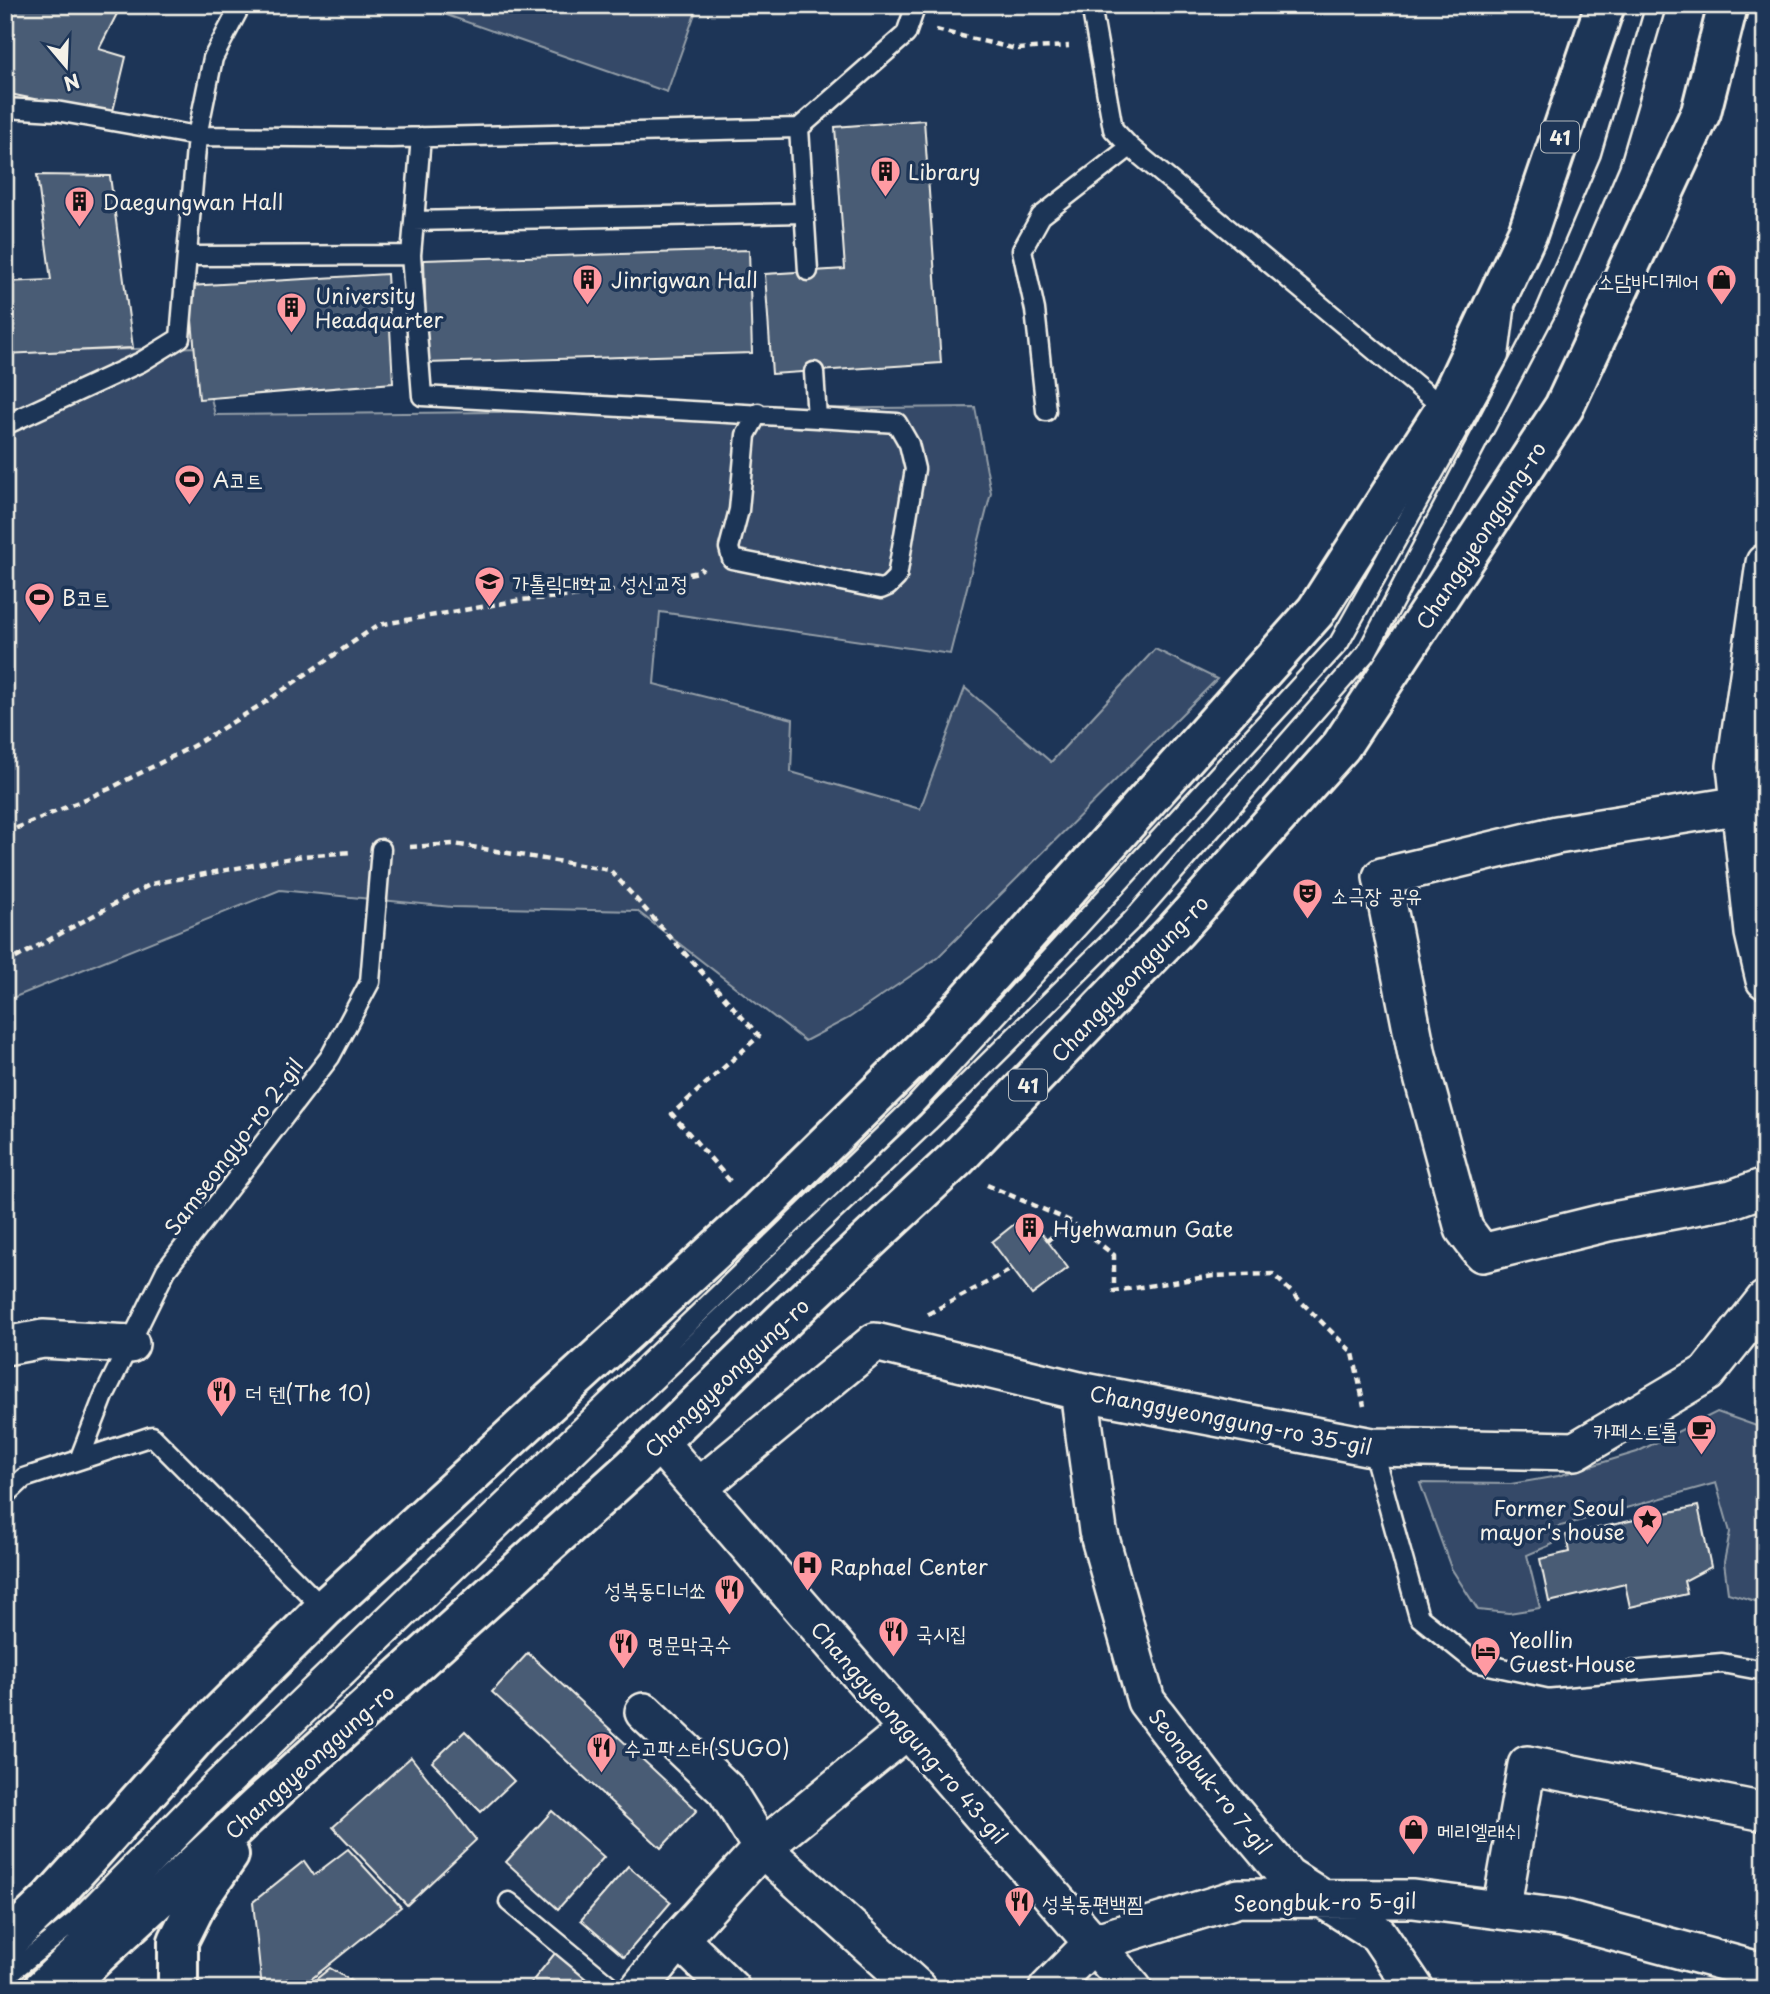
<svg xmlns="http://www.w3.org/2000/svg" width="1770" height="1994" viewBox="0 0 1770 1994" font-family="'Playpen Sans','Poor Story',sans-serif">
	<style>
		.green { fill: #354a67; stroke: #949ea8; stroke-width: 2 }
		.building { fill: #485b74; stroke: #f4f1e8; stroke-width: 2 }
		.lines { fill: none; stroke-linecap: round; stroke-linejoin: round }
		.lane-casing { stroke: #f4f1e8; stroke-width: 23 }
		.street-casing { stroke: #f4f1e8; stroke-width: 42 }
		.primary-casing { stroke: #f4f1e8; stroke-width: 44 }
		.path { stroke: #f4f1e8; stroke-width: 4.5; stroke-dasharray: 7 5; stroke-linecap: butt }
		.lane { stroke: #1d3557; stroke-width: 18 }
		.street { stroke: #1d3557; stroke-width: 37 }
		.primary { stroke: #1d3557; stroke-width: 38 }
		.labels { text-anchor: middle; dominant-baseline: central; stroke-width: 7; stroke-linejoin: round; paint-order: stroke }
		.shield { fill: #1d3557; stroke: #b4b9bc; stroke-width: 2 }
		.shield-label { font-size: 19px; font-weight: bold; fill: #f4f1e8 }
		.poi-label { font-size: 21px; fill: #f4f1e8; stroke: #1d3557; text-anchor: start }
		.street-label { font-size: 21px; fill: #f4f1e8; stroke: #1d3557 }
	</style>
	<rect width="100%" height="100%" fill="#1d3557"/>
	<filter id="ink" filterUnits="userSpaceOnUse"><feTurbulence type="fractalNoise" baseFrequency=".0143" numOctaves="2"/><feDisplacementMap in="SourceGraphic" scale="14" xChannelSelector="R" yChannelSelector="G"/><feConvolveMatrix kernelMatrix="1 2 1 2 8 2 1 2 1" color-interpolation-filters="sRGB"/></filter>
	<g filter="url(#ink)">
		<path class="green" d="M418 5H698L667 92Z
			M199 347 215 415 975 407 991 493 950 654 660 612 654 684 793 719 791 772 920 809 965 688 1051 762 1155 649 1217 679 937 958 849 1018 805 1041 637 911 452 907 280 890 5 1001V353Z
			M1717 1412 1765 1429V1604L1728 1593 1724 1562 1730 1532 1716 1483 1557 1527 1553 1544 1527 1555 1540 1608 1509 1613 1478 1610 1451 1568 1420 1483 1511 1484 1558 1476 1637 1452Z"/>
		<path class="building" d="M5 5 121 6 99 49 126 57 112 115 5 93Z
			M924 120 941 363 772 374 765 274 845 269 835 127Z
			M37 175 110 176 133 348 5 354V282L51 280Z
			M749 250 752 353 427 363 424 260Z
			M387 274 393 383 199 399 189 286Z
			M1027 1214 1068 1268 1032 1295 992 1242Z
			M1698 1506 1711 1567 1684 1581 1687 1594 1630 1607 1625 1584 1549 1602 1540 1559 1569 1552 1566 1535Z
			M528 1653 697 1810 661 1848 492 1692Z
			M465 1731 514 1781 481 1812 432 1762Z
			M411 1757 476 1840 407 1905 333 1827Z
			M552 1811 604 1857 558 1909 506 1862Z
			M348 1849 401 1907 310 1980 287 1979 283 1989H262L253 1902 304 1861 314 1875Z
			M628 1866 671 1902 624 1957 581 1920Z
			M556 1952 602 1989H526Z
			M330 1968 364 1989H287L291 1981 309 1985Z"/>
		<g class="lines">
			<defs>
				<path id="lane" d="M1091 5 1113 129 1130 147 1445 409
					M5 108 56 111 197 136 213 58 241 5
					M799 128 808 271
					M804 213 414 221 411 255 422 396 817 418
					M414 221 421 137
					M187 256 411 255
					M1046 411 1035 310 1022 250 1041 216 1130 147
					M758 413 746 435 739 510 729 548 732 559 881 589 888 586 897 577 915 469 909 444 897 423 817 418 814 372
					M5 425 141 362 180 338 197 136 391 138 799 128 906 34 916 5
					M1372 1447 1419 1617 1475 1662 1549 1678 1722 1663 1765 1671
					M79 1460 104 1396 166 1270 330 1057 370 982 381 849
					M5 1496 24 1478 152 1436 324 1609
					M509 1902 614 1989
					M5 1977 74 1922 209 1785 914 1106 1339 643 1499 356 1505 310
					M28 1989 88 1932 209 1808 601 1431 928 1122 1132 920 1367 652 1545 313 1610 161 1656 5"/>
				<path id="street" d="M1765 563 1736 766 1754 933 1765 980
					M1741 805 1557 835 1382 877 1417 1055 1464 1229 1482 1253 1608 1222 1732 1199 1765 1187
					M5 1346 43 1339 130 1344
					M1079 1391 1098 1531 1146 1701 1209 1783 1287 1876 1378 1934 1415 1989
					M659 1443 1133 1989
					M698 1488 875 1342 1079 1391 1372 1447 1575 1451 1707 1373 1765 1300
					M644 1712 726 1790 762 1848 908 1729
					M1501 1910 1527 1765 1765 1812
					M679 1939 731 1989
					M639 1989 679 1939 762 1848 918 1989
					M1048 1989 1093 1943 1239 1898 1413 1899 1562 1918 1752 1969 1765 1978"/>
				<path id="primary" d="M5 1943 50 1900 199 1734 324 1609 757 1212 937 1035 1316 611 1445 409 1528 232 1605 5
					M61 1989 260 1804 633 1467 793 1311 957 1158 1176 930 1341 746 1564 407 1701 112 1728 5
					M178 1989V1941L200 1897 229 1855"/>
			</defs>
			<use href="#lane" class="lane-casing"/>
			<use href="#street" class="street-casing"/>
			<use href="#primary" class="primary-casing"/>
			<path class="path" d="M936 30 1016 49 1069 46
				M5 833 109 789 193 746 264 703 378 625 521 600 591 595 698 572 703 568
				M410 847 454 844 610 870 759 1036 672 1114 730 1181
				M5 964 151 884 302 856 352 852
				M987 1185 1070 1221 1114 1255V1291L1213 1276 1273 1274 1353 1353 1364 1406
				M1047 1241 1070 1221
				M928 1314 1012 1269"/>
			<use href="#lane" class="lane"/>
			<use href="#street" class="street"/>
			<use href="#primary" class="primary"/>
		</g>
	</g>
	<defs>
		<symbol id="building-pin" viewBox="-11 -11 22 30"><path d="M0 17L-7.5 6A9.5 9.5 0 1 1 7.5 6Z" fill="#ff9aa2" stroke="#1d3557"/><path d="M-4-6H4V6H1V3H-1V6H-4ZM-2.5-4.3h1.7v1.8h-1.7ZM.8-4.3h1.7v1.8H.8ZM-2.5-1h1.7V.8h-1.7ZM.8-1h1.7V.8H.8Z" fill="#111"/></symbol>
		<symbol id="shop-pin" viewBox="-11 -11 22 30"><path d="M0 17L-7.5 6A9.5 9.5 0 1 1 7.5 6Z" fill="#ff9aa2" stroke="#1d3557"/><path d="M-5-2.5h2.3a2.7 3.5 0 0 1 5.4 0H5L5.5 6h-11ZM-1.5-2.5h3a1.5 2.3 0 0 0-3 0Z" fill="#111"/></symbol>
		<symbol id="stadium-pin" viewBox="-11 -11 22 30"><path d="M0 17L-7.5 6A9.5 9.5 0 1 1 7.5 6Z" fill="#ff9aa2" stroke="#1d3557"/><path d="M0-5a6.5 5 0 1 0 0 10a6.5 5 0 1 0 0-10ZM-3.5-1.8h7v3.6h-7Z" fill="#111"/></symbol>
		<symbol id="university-pin" viewBox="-11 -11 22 30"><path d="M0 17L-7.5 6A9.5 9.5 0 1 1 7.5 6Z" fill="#ff9aa2" stroke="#1d3557"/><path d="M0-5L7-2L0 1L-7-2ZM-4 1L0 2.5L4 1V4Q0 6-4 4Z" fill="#111"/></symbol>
		<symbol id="theatre-pin" viewBox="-11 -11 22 30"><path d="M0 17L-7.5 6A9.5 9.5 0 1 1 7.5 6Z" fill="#ff9aa2" stroke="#1d3557"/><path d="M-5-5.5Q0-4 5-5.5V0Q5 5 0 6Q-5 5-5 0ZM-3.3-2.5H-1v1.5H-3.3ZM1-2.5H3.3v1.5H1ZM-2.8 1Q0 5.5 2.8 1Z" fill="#111"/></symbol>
		<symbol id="restaurant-pin" viewBox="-11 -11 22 30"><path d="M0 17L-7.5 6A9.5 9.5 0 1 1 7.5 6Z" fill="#ff9aa2" stroke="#1d3557"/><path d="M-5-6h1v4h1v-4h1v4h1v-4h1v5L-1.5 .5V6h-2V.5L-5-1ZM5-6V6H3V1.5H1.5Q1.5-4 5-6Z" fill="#111"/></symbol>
		<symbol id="cafe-pin" viewBox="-11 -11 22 30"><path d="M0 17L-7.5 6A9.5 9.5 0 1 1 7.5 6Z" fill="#ff9aa2" stroke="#1d3557"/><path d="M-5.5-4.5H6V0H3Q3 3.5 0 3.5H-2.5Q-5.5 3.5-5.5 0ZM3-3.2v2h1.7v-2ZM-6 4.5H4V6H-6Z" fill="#111"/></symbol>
		<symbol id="sight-pin" viewBox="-11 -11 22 30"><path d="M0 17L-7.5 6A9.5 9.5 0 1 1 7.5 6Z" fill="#ff9aa2" stroke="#1d3557"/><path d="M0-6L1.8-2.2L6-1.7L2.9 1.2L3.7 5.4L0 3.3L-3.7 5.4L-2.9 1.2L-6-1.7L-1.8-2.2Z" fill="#111"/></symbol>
		<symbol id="hospital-pin" viewBox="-11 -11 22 30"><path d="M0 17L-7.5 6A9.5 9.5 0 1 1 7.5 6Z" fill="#ff9aa2" stroke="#1d3557"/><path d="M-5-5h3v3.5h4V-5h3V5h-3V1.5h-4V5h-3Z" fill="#111"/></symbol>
		<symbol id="hotel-pin" viewBox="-11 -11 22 30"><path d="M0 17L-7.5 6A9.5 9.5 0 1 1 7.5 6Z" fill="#ff9aa2" stroke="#1d3557"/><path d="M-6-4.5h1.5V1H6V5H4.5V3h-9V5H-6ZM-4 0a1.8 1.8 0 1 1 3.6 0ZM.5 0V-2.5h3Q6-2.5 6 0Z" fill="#111"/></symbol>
	</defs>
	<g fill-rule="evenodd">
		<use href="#building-pin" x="868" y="154" width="35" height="47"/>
		<use href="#building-pin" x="62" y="184" width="35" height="47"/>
		<use href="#building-pin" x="570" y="262" width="35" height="47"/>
		<use href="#shop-pin" x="1704" y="262" width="35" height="47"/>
		<use href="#building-pin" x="274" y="290" width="35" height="47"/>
		<use href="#stadium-pin" x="172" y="462" width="35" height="47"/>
		<use href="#university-pin" x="472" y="564" width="35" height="47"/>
		<use href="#stadium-pin" x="22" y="580" width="35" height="47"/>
		<use href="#theatre-pin" x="1290" y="876" width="35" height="47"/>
		<use href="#building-pin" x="1012" y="1210" width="35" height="47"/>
		<use href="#restaurant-pin" x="204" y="1374" width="35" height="47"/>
		<use href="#cafe-pin" x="1684" y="1412" width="35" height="47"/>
		<use href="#sight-pin" x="1630" y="1502" width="35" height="47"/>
		<use href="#hospital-pin" x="790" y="1548" width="35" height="47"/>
		<use href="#restaurant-pin" x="712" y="1572" width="35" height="47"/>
		<use href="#restaurant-pin" x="876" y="1614" width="35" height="47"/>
		<use href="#restaurant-pin" x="606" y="1626" width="35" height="47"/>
		<use href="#hotel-pin" x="1468" y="1634" width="35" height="47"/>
		<use href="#restaurant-pin" x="584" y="1730" width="35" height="47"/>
		<use href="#shop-pin" x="1396" y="1812" width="35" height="47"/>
		<use href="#restaurant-pin" x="1002" y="1884" width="35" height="47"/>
	</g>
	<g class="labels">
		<g class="shield">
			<rect x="1541" y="121.5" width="38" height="31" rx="5"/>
			<rect x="1009" y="1069.5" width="38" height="31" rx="5"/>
		</g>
		<g class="shield-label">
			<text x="1560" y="137">41</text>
			<text x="1028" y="1085">41</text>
		</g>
		<g class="poi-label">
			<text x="908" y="171">Library</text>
			<text x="103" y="201">Daegungwan Hall</text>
			<text x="611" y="279">Jinrigwan Hall</text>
			<text x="1699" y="280" text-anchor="end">소담바디케어</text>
			<text x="315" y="295">University<tspan x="315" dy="24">Headquarter</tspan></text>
			<text x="213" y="479">A코트</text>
			<text x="512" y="582">가톨릭대학교 성신교정</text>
			<text x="62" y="597">B코트</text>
			<text x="1331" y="894">소극장 공유</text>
			<text x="1053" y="1228">Hyehwamun Gate</text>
			<text x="245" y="1392">더 텐(The 10)</text>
			<text x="1678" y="1430" text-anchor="end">카페스트롤</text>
			<text x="1625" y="1507" text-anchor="end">Former Seoul<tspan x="1625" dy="24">mayor's house</tspan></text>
			<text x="830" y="1566">Raphael Center</text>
			<text x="706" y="1589" text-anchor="end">성북동디너쑈</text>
			<text x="916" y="1632">국시집</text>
			<text x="1509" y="1639">Yeollin<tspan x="1509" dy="24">Guest House</tspan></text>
			<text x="647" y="1643">명문막국수</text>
			<text x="624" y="1747">수고파스타(SUGO)</text>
			<text x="1437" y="1830">메리엘래쉬</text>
			<text x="1042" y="1902">성북동편백찜</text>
		</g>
		<g class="street-label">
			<text transform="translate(1480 535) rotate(-57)">Changgyeonggung-ro</text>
			<text transform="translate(1129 978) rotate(-47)">Changgyeonggung-ro</text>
			<text transform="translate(233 1146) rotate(-53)">Samseongyo-ro 2-gil</text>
			<text transform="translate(726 1377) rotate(-44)">Changgyeonggung-ro</text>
			<text transform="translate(1231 1419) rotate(11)">Changgyeonggung-ro 35-gil</text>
			<text transform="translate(910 1732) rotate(49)">Changgyeonggung-ro 43-gil</text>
			<text transform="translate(309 1761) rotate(-42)">Changgyeonggung-ro</text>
			<text transform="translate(1211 1781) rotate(51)">Seongbuk-ro 7-gil</text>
			<text transform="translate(1325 1901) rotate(-1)">Seongbuk-ro 5-gil</text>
		</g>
	</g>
	<rect width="1770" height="1994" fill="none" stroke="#1d3557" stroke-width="28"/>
	<rect x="14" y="14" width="1742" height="1966" fill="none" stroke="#f4f1e8" stroke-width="2.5" filter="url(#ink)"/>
	<g transform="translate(66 66) rotate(161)" stroke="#1d3557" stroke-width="5" paint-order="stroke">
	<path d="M0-5L12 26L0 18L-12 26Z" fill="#f4f1e8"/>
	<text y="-10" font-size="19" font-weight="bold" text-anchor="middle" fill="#f4f1e8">N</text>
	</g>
</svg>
